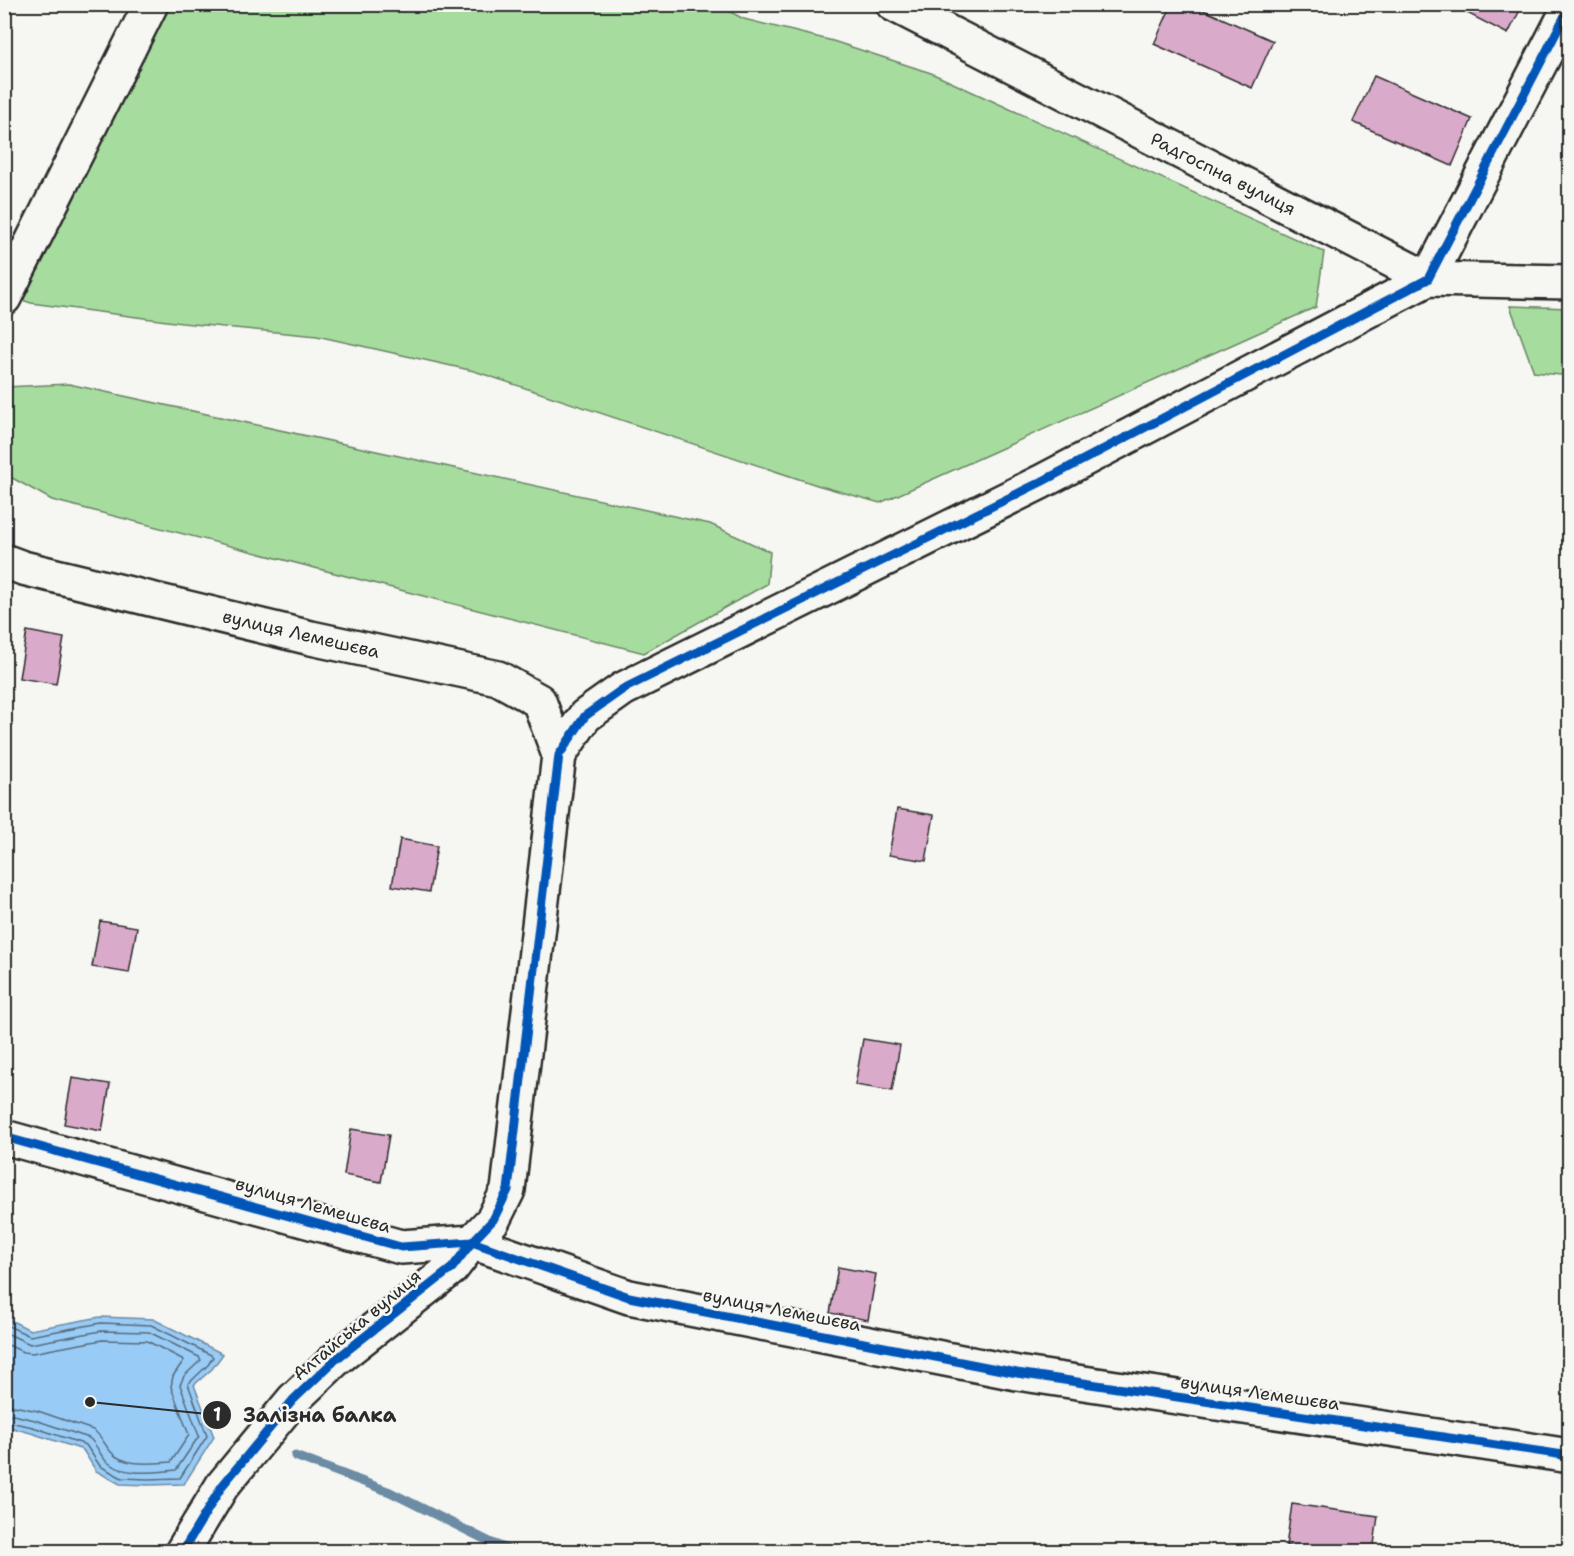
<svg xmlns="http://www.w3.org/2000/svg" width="1574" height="1556" viewBox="0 0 1574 1556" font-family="'Shantell Sans',sans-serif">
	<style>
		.green { fill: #a7dc9f; stroke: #698465; stroke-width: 1.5 }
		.water { fill: #98cbf5; stroke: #6c8ba4; stroke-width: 1.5 }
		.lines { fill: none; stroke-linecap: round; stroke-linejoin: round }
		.shore { stroke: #576b7c; stroke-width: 1.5 }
		.stream { stroke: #6c8ba4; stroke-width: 9 }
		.building { fill: #daaaca; stroke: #2b2b2b; stroke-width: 1.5 }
		.minor-casing { stroke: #2b2b2b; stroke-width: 38 }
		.minor { stroke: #f6f6f2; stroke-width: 33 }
		.cycleway-casing { stroke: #f6f6f2; stroke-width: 13 }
		.cycleway { stroke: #0057b8; stroke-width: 9 }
		.labels { text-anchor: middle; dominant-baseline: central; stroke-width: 5; stroke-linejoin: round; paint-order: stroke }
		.street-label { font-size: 18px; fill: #2b2b2b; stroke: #f6f6f2 }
		.leader { fill: none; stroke: #2b2b2b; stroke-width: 2 }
		.callout-dot { fill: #2b2b2b; stroke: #f6f6f2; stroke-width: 2 }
		.mark-label { font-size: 18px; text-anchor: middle; font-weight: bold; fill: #fff }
		.callout-label { font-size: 20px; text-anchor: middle; font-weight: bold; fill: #2b2b2b; stroke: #f6f6f2; stroke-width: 5; stroke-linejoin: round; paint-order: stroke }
	</style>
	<rect width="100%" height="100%" fill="#f6f6f2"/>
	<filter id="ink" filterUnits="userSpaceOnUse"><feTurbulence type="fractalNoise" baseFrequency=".0167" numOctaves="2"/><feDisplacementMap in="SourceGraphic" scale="12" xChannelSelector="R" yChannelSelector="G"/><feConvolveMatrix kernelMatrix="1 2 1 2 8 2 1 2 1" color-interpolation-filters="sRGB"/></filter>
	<g filter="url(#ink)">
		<path class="green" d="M157 4 717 5 744 19 833 41 931 73 1324 252 1316 307 880 503 817 485 474 371 317 336 182 323 31 303 5 294Z
			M1510 306 1569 308V376L1534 372Z
			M69 384 710 524 770 552 767 584 644 653 52 500 5 474V387Z"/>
		<path class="water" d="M4 1317 30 1330 100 1317 153 1319 223 1354 212 1369 194 1385 214 1437 184 1484 148 1485 120 1484 96 1471 83 1450 31 1433 5 1426Z"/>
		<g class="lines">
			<path class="shore" d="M4 1324 30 1336 101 1323 151 1325 211 1355 213 1357 208 1365 188 1384 207 1436 180 1478 148 1479 122 1478 100 1466 86 1445 33 1427 4 1421
				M4 1332 30 1344 101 1331 149 1332 199 1357 201 1360 184 1376 180 1385 199 1436 176 1470C154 1472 124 1477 106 1461 99 1454 97 1444 89 1438L35 1420 4 1413
				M4 1343 23 1352 32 1353 102 1340 147 1341 184 1360 173 1376 171 1387 189 1435 171 1462C153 1463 124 1467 111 1452 104 1444 102 1436 93 1430L38 1411 4 1404"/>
			<path class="stream" d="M295 1456 390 1492 492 1543 514 1552"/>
		</g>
		<path class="building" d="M1172 4H1190L1273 41 1252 88 1154 44Z
			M1468 4H1523L1508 34 1465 12Z
			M1374 76 1472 119 1452 166 1353 122Z
			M27 631 64 638 56 684 19 678Z
			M897 809 934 815 926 861 889 855Z
			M400 839 437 846 429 892 392 886Z
			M100 921 137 927 129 973 92 967Z
			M863 1039 900 1045 892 1091 855 1085Z
			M72 1078 110 1084 102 1131 64 1124Z
			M351 1129 389 1135 381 1182 344 1175Z
			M838 1267 876 1274 868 1320 830 1313Z
			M1292 1504 1378 1516 1373 1552H1324L1286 1546Z"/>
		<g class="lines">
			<defs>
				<path id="minor" d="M893 4 1428 279 1570 282
					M4 298 151 4
					M4 561 23 568 311 638 498 678 539 701 559 755
					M4 1137 401 1247 472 1242 629 1297 1017 1373 1570 1456
					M182 1552 222 1486 293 1400 335 1360 452 1268 472 1242 493 1220 508 1190 559 755 585 716 623 689 1041 482 1428 279 1570 6"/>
			</defs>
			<use href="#minor" class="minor-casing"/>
			<use href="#minor" class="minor"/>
			<defs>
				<path id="cycleway" d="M4 1137 401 1247 472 1242 629 1297 1017 1373 1570 1456
					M182 1552 222 1486 293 1400 335 1360 452 1268 472 1242 493 1220 508 1190 559 755 585 716 623 689 1041 482 1428 279 1570 6"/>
			</defs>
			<use href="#cycleway" class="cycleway-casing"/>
			<use href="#cycleway" class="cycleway"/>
		</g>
	</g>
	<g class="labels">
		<g class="street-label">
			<text transform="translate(1223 174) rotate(27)">Радгоспна вулиця</text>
			<text transform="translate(301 634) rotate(13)">вулиця Лемешєва</text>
			<text transform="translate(313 1205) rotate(16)">вулиця Лемешєва</text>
			<text transform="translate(782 1310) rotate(11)">вулиця Лемешєва</text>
			<text transform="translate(357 1325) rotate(-40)">Алтайська вулиця</text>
			<text transform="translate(1260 1393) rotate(8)">вулиця Лемешєва</text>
		</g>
	</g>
	<path class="leader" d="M90 1402L217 1415"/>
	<g class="callout-dot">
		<circle cx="90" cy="1402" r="6"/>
		<circle cx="217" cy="1415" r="15"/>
	</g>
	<g class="mark-label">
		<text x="217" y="1421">1</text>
	</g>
	<g class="callout-label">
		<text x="320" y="1422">Залізна балка</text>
	</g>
	<rect width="1574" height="1556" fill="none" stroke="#f6f6f2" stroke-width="24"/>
	<rect x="12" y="12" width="1550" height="1532" fill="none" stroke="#2b2b2b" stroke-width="2" filter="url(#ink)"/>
</svg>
